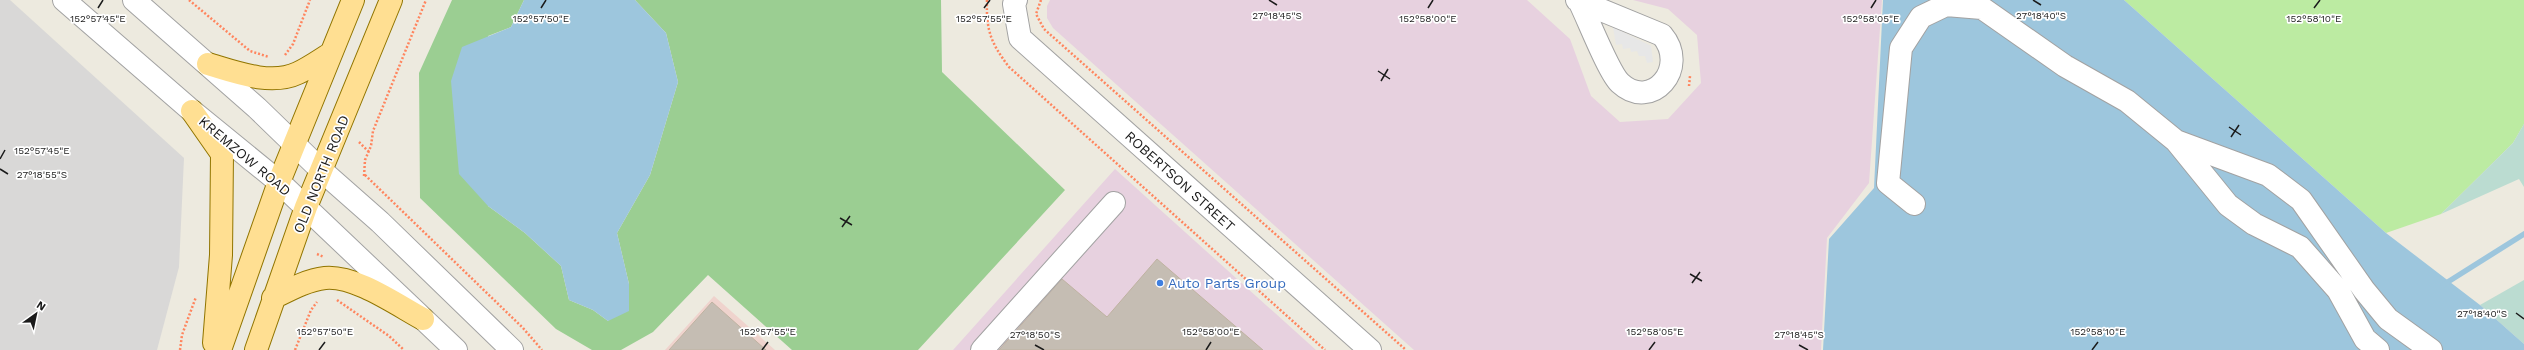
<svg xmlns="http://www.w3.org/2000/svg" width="2524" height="350" viewBox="0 0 2524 350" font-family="'Work Sans',sans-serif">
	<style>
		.residential { fill: #d9d8d7 }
		.commercial { fill: #efd3cd }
		.industrial { fill: #e7d1df }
		.grass { fill: #bceba2 }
		.forest { fill: #9bce92 }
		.wetland { fill: #bbdcd1 }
		.parking { fill: #e7e7e7 }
		.water { fill: #9dc6dd }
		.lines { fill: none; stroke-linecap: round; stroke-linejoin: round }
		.stream { stroke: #9dc6dd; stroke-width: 5.5 }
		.building { fill: #c5bdb3; stroke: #bfb2a1 }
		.minor-casing { stroke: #a2a2a2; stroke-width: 24 }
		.major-casing { stroke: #917500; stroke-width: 24 }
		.path { stroke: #ff855e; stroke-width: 2.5; stroke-dasharray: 2 2; stroke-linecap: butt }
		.minor { stroke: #fff; stroke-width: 22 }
		.major { stroke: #ffdf92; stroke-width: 22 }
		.ticks { fill: none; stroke: #1b1b1b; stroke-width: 1.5 }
		.shop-dot { fill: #3f7fe0; stroke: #fff; stroke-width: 1.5 }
		.labels { text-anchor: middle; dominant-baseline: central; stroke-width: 3.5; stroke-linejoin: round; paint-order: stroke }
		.street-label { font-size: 14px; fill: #1b1b1b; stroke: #fff }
		.shop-label { font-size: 14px; fill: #366cbe; stroke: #fff; text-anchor: start }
		.ticks-label { font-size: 10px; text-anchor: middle; fill: #1b1b1b; stroke: #fff; stroke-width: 3.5; stroke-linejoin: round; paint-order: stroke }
	</style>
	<rect width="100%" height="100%" fill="#edeadf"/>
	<path class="residential" d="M0 0H10L184 158 179 267 157 350H0Z"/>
	<path class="commercial" d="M714 296 775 350H665Z"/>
	<path class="industrial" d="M1050 0H1527L1570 39 1591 96 1620 122 1668 119 1701 83 1697 35 1668 9 1633 0H1882L1869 183 1827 238 1821 350H1414L1053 28 1047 18V6Z
		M1115 169 1316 350H953Z"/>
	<path class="grass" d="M2124 0H2524V124L2513 143 2441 214 2386 233Z"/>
	<path class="forest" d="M452 0H524L511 27 488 36V206L525 233 561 266 569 300 593 310 608 321 629 284 617 233 650 175 678 82 666 33 635 0H941L942 72 1065 190 918 350H792L708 275 653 332 621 350H592L556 329 420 198 419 73Z"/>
	<path class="wetland" d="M2524 124V187L2519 179 2441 214 2513 143Z
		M2524 280V344L2480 305Z"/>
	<path class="parking" d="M1613 27 1651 46 1653 62 1647 63 1645 56H1639L1637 51 1631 52 1630 48 1623 49 1622 44 1616 45Z"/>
	<path class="water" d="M524 0H635L666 33 678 82 650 175 617 233 629 284V311L608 321 593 310 569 300 561 266 525 233 488 206 459 174 451 81 462 47 511 27Z
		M1883 0H2124L2386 233 2480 305 2524 344V350H1823L1829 239 1874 188Z"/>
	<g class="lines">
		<path class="stream" d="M2443 285 2524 234"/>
	</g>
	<path class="building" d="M1157 259 1263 350H999L1062 279 1107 317Z
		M712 302 766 350H669Z"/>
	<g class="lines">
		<defs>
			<path id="minor" d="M64 0 192 111 279 182 456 350
				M134 0 257 108 321 170 380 222 512 350
				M1016 0 1014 4 1020 38 1370 350
				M1577 0 1662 35C1690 68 1651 112 1620 83 1609 73 1588 19 1580 3
				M2176 141 2228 205 2254 224 2300 247 2338 290 2365 339 2378 350
				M1914 204 1888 183 1901 48 1921 17 1946 5 1982 8 2065 66 2127 101 2176 141 2268 175 2301 200 2364 290 2388 319 2431 350
				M982 350 1114 203"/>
			<path id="major" d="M208 64C235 72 271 86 298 73 309 68 320 60 330 54
				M192 111 222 154 221 255 214 343
				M273 298C289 290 307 280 325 278 355 275 397 305 423 319
				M220 350 279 182 353 0
				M256 350 306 207 391 0"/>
		</defs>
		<use href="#minor" class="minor-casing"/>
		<use href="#major" class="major-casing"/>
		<path class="path" d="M189 0 250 51 269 57
			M987 0C986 31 991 43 1009 67L1325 350
			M1041 0 1036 14 1044 29 1406 350
			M285 55 293 44 310 0
			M1689 86 1690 76
			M359 142 369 152
			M365 175 523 328 542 350
			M364 176 365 160 371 146 373 131 426 0
			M317 254 324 257
			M337 300 389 336 404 350
			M180 350 182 335 196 297
			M295 350 311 310 317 302"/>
		<use href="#minor" class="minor"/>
		<use href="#major" class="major"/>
	</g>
	<path class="ticks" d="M1269 0 1277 5M2033 0 2041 5M98 8 103 0M541 8 546 0M984 8 990 0M1428 8 1433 0M1871 8 1876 0M2314 8 2320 0M1378 71 1390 79M1381 81 1388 69M2229 127 2241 135M2231 137 2239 125M0 159 5 150M0 169 8 174M840 218 852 225M842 227 850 216M1690 274 1702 281M1692 283 1700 272M2516 313 2524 319M1035 345 1044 350M1799 345 1808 350M319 350 325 342M762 350 768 342M1206 350 1211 342M1649 350 1655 342M2092 350 2098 342"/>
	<circle class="shop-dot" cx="1160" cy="283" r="4"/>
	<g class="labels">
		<g class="street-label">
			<text transform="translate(245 156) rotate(40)">KREMZOW ROAD</text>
			<text transform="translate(321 174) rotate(-68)">OLD NORTH ROAD</text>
			<text transform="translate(1180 181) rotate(42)">ROBERTSON STREET</text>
		</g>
		<g class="shop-label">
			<text x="1168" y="283">Auto Parts Group</text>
		</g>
	</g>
	<g class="ticks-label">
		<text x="1277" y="19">27°18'45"S</text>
		<text x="2041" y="19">27°18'40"S</text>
		<text x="2314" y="22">152°58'10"E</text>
		<text x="98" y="22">152°57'45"E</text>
		<text x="541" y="22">152°57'50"E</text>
		<text x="984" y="22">152°57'55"E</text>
		<text x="1428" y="22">152°58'00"E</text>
		<text x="1871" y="22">152°58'05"E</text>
		<text x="42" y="154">152°57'45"E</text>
		<text x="42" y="178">27°18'55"S</text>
		<text x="2482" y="317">27°18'40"S</text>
		<text x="325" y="335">152°57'50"E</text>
		<text x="768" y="335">152°57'55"E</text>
		<text x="1211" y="335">152°58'00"E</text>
		<text x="1655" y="335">152°58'05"E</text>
		<text x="2098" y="335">152°58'10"E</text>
		<text x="1035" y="338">27°18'50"S</text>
		<text x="1799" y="338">27°18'45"S</text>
	</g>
	<g transform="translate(36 314) rotate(33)" stroke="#ffffff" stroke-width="3" paint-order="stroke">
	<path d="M0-3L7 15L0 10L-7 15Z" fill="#1b1b1b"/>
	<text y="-6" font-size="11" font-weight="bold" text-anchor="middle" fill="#1b1b1b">N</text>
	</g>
</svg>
